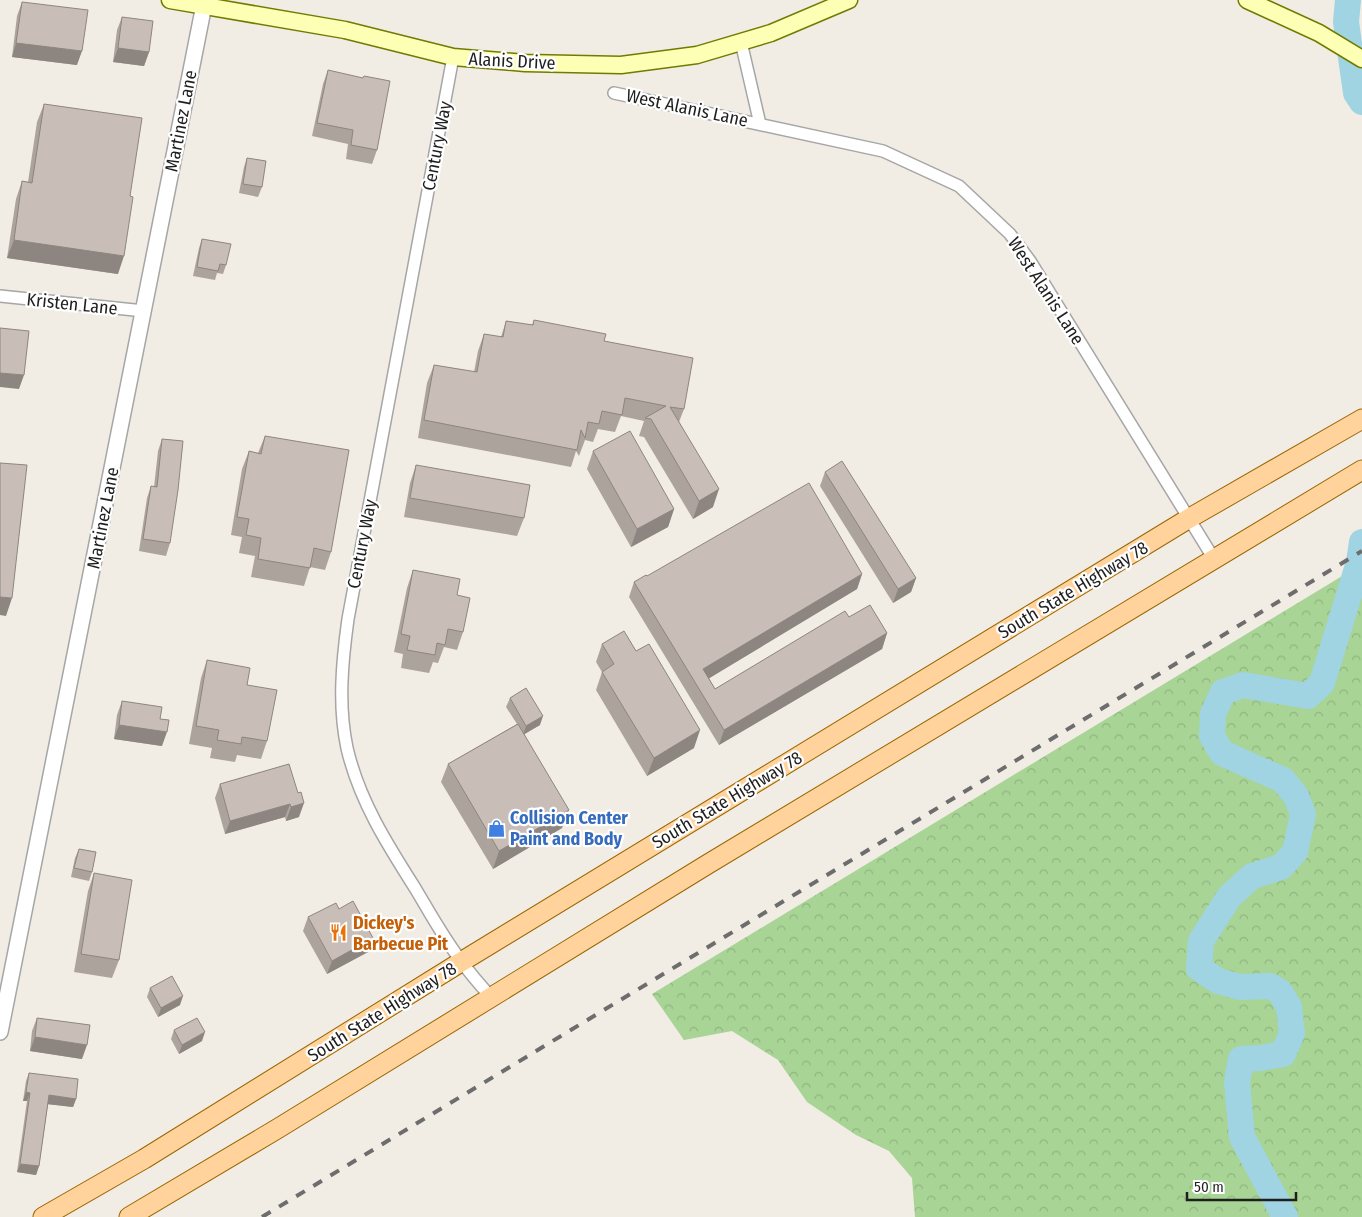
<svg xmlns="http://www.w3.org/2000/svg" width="1362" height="1217" viewBox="0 0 1362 1217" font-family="'Fira Sans Condensed',sans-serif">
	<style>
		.forest { fill: url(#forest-crowns) }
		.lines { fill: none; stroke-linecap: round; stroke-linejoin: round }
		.river { stroke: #a0d4e2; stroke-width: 26 }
		.minor-casing { stroke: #a6a6a6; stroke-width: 14 }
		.tertiary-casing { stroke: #a6a6a6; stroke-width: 18 }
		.secondary-casing { stroke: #6f7c00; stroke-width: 19 }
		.primary-casing { stroke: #9a6600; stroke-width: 21 }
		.minor { stroke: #fff; stroke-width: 11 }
		.tertiary { stroke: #fff; stroke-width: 15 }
		.secondary { stroke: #fcffb4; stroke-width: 16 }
		.primary { stroke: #ffd39b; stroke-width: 19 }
		.rail { stroke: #6d6d6d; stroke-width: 4; stroke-dasharray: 10 10; stroke-linecap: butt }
		.wall { fill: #ada39d }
		.shaded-wall { fill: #8d8580 }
		.building { fill: #c9beb7; stroke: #8d8580 }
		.labels { text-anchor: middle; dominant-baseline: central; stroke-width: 4.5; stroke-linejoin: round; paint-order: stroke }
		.street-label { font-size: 18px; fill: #1f1f1f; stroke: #fff }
		.shop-label { font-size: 18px; font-weight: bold; fill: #366cbe; stroke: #fff; text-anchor: start }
		.food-label { font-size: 18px; font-weight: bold; fill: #c56008; stroke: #fff; text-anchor: start }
	</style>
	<defs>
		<pattern id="forest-crowns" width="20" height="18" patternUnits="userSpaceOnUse" patternTransform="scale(1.25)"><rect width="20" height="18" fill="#a8d495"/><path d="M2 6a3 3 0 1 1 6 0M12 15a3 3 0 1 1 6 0" fill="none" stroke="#90b680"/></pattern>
	</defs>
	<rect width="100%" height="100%" fill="#f1ece4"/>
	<path class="forest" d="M1362 564V1217H915L912 1178 889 1151 856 1135 807 1102 778 1060 732 1031 684 1040 652 994Z"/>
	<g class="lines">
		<path class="river" d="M1348 0 1346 22 1356 93 1362 102
			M1285 1217 1242 1137 1237 1083 1241 1059 1260 1058 1283 1054 1292 1033 1289 1007 1280 992 1270 986 1240 987 1218 981 1199 968 1201 941 1229 897 1252 876 1281 867 1295 852 1303 814 1296 796 1283 780 1222 753 1212 736 1213 714 1223 692 1243 685 1308 696 1322 683 1359 562 1362 542"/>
		<defs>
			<path id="minor" d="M741 42 760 124
				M453 57 348 619C342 662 338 706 347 748 359 800 387 844 415 888 430 913 444 939 462 962 471 975 481 986 491 997
				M614 93 883 151 959 186 1010 234 1030 261 1214 559
				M0 296 144 311"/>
			<path id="tertiary" d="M0 1032 204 5"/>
			<path id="secondary" d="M170 0 345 30 453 57 525 63 621 65 697 55 771 33 849 0
				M1247 0 1319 33 1362 59"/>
			<path id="primary" d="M43 1217 144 1159 461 962 1188 519 1362 419
				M129 1217 277 1129 708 864 1362 470"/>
		</defs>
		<use href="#minor" class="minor-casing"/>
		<use href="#tertiary" class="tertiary-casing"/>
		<use href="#secondary" class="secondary-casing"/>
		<use href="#primary" class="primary-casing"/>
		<use href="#minor" class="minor"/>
		<use href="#tertiary" class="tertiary"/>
		<use href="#secondary" class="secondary"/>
		<use href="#primary" class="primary"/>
		<path class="rail" d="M262 1217 1362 551"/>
	</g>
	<path class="wall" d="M22 2 77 65 12 57 17 16Z
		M122 17 149 52 144 66 113 62 117 30Z
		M328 70 377 150 372 164 346 159 348 144 312 136 323 84Z
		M44 104 118 274 7 258 16 199 22 181 28 182 37 122Z
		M247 158 262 187 258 197 239 193 244 167Z
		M202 239 226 265 223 274 217 273 215 280 193 276 199 248Z
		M534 320 604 341 684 409 679 422 713 507 693 519 644 437 639 436 644 421 621 416 615 432 598 429 593 442 585 440 579 456 576 451 571 467 418 438 427 383 434 365 474 372 478 351 484 334 501 337 506 321 532 325Z
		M265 436 331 552 325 570 310 567 304 586 251 577 255 556 239 553 242 537 231 535 242 469 249 451 258 453Z
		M162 439 170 543 166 556 139 551 147 498 151 486 154 487 158 451Z
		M593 451 674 509 668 527 631 547 587 469Z
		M416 465 524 518 517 536 404 517 410 483Z
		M825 472 916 578 911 592 893 603 820 486Z
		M413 570 457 595 463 632 457 650 444 647 438 663 433 662 429 673 401 668 403 654 394 652 407 588Z
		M862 574 857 589 709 678 715 689 849 617 887 633 882 649 719 745 629 597 634 582 647 576Z
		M602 644 694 748 647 776 596 690 602 672 596 662Z
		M207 660 247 685 267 741 261 759 237 755 235 762 210 758 212 748 189 744 201 678Z
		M510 698 540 725 524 734 562 828 493 869 441 782 448 764 517 724 506 707Z
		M122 701 160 719 162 746 114 739 117 715Z
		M289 764 299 817 286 821 285 817 225 834 215 798 220 784Z
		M79 849 92 872 89 881 71 877 75 858Z
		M94 873 119 960 112 978 74 972 88 891Z
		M339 909 368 952 327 974 303 931 308 917Z
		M150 988 180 1005 158 1017 147 997Z
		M37 1018 82 1059 30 1051 32 1031Z
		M174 1030 202 1041 179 1054 171 1039Z
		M29 1073 76 1099 73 1107 48 1104 39 1166 36 1175 17 1172 27 1101H23L26 1081Z"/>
	<path class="shaded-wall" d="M16 43 82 51 77 65 12 57Z
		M118 48 149 52 144 66 113 62Z
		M14 240 124 256 118 274 7 258Z
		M0 373 24 375 19 389 0 387Z
		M719 489 713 507 693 519 699 501Z
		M674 509 668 527 631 547 637 529Z
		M862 574 857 589 698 685 703 669Z
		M916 578 911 592 893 603 898 589Z
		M0 597 12 598 6 616 0 615Z
		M887 633 882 649 719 745 724 730Z
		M543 716 540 725 523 735 526 726Z
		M119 725 167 732 162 746 114 739Z
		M700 730 694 748 647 776 654 758Z
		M304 803 299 817 286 821 291 807Z
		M290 804 285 817 225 834 230 821Z
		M569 810 562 828 493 869 499 851Z
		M373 938 368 952 327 974 332 961Z
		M183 996 180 1005 158 1017 161 1008Z
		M205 1032 202 1041 179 1054 182 1045Z
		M35 1037 87 1045 82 1059 30 1051Z
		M26 1092 30 1093 27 1101H23Z
		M49 1095 76 1099 73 1107 46 1104Z
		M20 1164 39 1166 36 1175 17 1172Z"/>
	<path class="building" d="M22 2 88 10 82 51 16 43Z
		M122 17 153 21 149 52 118 48Z
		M328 70 363 78 364 76 390 81 377 150 351 145 353 130 317 123Z
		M44 104 142 118 130 196 133 197 124 256 14 240 22 181 32 183Z
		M247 158 266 161 262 187 243 184Z
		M202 239 231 244 226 265 220 264 218 271 197 267Z
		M534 320 606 334 604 341 693 358 684 409 670 407 719 489 699 501 651 419 645 418 666 406 625 398 622 415 602 411 599 424 588 422 585 438 581 430 577 450 424 420 434 365 477 372 484 334 503 337 506 321 533 325Z
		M0 328 29 331 24 375 0 373Z
		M630 431 674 509 637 529 593 451Z
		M265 436 349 450 331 552 314 548 310 568 258 559 261 538 246 535 249 519 237 517 249 451 261 454Z
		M162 439 183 441 178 490 170 543 143 539 151 486 157 487Z
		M842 461 916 578 898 589 825 472Z
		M0 463 27 465 12 598 0 597Z
		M416 465 530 485 524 518 410 498Z
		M809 483 862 574 703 669 715 689 845 611 849 617 870 605 887 633 724 730 634 582 646 575 647 576Z
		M413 570 460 579 457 595 470 598 463 632 448 629 445 645 437 643 435 655 407 650 410 636 401 634Z
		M624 631 636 651 649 644 700 730 654 758 602 672 614 664 602 644Z
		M207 660 250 668 247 685 277 690 267 741 242 737 241 744 217 740 219 730 196 726Z
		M526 688 543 716 526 726 510 698Z
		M122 701 162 707 160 719 169 720 167 732 119 725Z
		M518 724 569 810 499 851 448 764Z
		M289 764 298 793 301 792 304 803 291 807 290 804 230 821 220 784Z
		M79 849 96 852 92 872 74 868Z
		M94 873 132 880 119 960 81 954Z
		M353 901 373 938 332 961 308 917 336 903 339 909Z
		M172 976 183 996 161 1008 150 988Z
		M37 1018 90 1025 87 1045 35 1037Z
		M197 1018 205 1032 182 1045 174 1030Z
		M29 1073 78 1079 76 1099 49 1095 39 1166 20 1164 30 1093 26 1092Z"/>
	<defs>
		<symbol id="shop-bare" viewBox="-9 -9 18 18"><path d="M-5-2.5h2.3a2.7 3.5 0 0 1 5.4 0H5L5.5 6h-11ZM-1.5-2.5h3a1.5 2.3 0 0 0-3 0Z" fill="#3f7fe0" stroke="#fff" stroke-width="2.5" paint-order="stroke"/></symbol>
		<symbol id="restaurant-bare" viewBox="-9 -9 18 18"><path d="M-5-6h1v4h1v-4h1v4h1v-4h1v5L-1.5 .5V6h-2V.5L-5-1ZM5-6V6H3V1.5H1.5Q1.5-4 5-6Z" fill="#e8710a" stroke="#fff" stroke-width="2.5" paint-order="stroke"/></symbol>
	</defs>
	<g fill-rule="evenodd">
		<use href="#shop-bare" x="484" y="816" width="25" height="25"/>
		<use href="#restaurant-bare" x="326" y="920" width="25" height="25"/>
	</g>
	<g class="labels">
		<g class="street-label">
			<text transform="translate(512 61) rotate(3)">Alanis Drive</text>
			<text transform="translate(687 108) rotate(12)">West Alanis Lane</text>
			<text transform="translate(181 121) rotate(-79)">Martinez Lane</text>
			<text transform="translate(437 146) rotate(-79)">Century Way</text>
			<text transform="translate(1046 291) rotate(57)">West Alanis Lane</text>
			<text transform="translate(72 304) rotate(6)">Kristen Lane</text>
			<text transform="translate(103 518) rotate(-79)">Martinez Lane</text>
			<text transform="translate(362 544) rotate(-79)">Century Way</text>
			<text transform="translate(1073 590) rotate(-31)">South State Highway 78</text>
			<text transform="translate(727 800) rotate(-31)">South State Highway 78</text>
			<text transform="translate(382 1012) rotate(-32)">South State Highway 78</text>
		</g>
		<g class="shop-label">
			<text x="510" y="818">Collision Center<tspan x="510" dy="21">Paint and Body</tspan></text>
		</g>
		<g class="food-label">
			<text x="353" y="923">Dickey's<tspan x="353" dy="21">Barbecue Pit</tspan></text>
		</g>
	</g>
	<path d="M1187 1192v8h109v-8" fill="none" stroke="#1f1f1f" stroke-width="2.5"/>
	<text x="1194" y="1192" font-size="15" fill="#1f1f1f" stroke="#ffffff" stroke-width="4" paint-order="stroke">50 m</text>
</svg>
